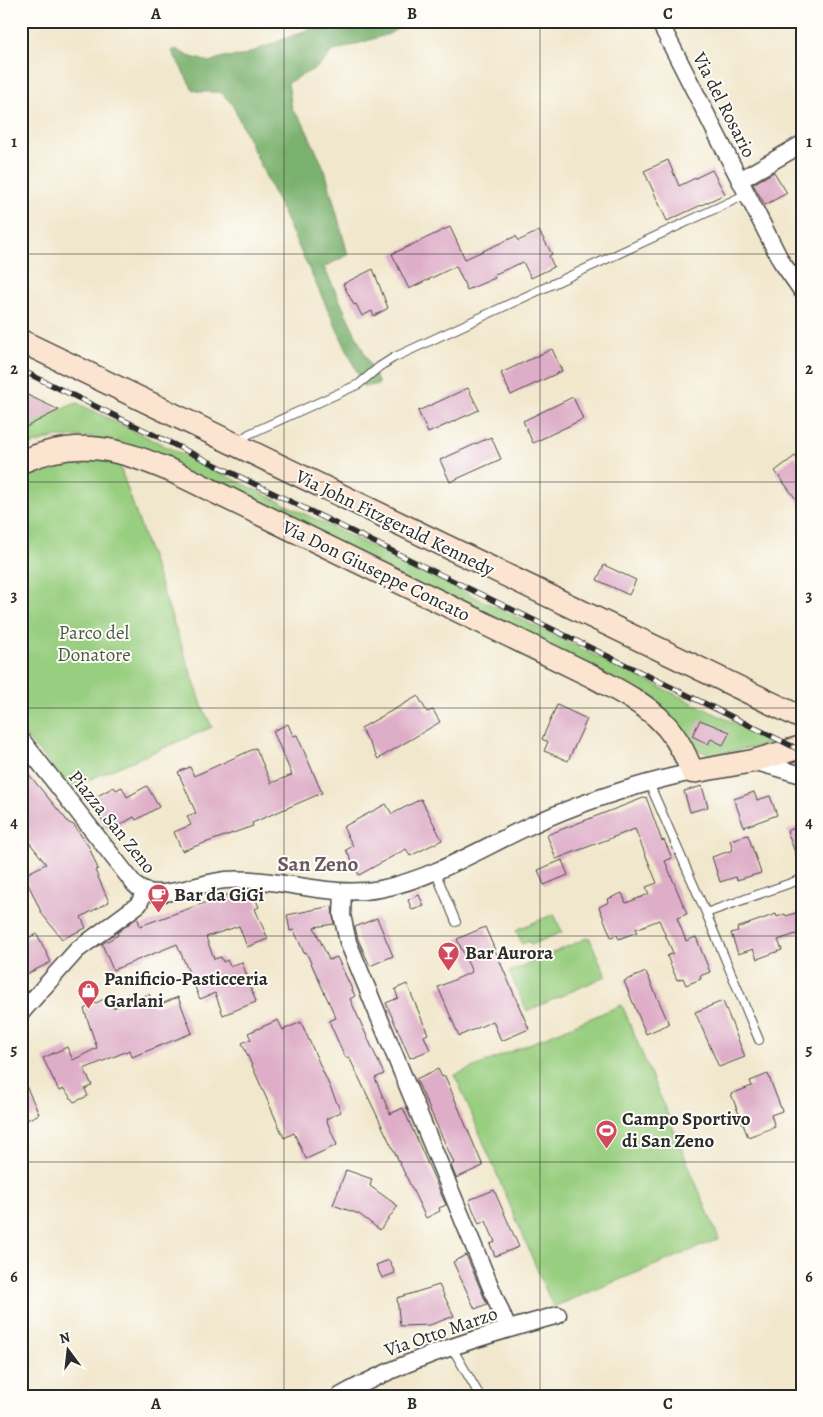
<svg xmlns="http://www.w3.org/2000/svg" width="823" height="1417" viewBox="0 0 823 1417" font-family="Alegreya,serif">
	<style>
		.green { fill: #98ce7f; stroke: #627c55 }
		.forest { fill: #7ab16e; stroke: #526e4c }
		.building { fill: #deadc8 }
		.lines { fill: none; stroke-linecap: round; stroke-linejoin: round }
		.lane-casing { stroke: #494743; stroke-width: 10 }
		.street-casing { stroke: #494743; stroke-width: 19 }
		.secondary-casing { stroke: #494743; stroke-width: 25 }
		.lane { stroke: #fff; stroke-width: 8 }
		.street { stroke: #fff; stroke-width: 16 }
		.secondary { stroke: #fce5d0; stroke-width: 22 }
		.rail-casing { stroke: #2b2b2b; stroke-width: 5.5 }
		.rail { stroke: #fdfcf7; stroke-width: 4; stroke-dasharray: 11; stroke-linecap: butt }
		.grid { fill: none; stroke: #2b2b2b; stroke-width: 1; stroke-opacity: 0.55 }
		.labels { text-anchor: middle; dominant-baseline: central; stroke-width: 4; stroke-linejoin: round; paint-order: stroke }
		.street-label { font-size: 19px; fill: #2b2b2b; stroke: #fdfcf7 }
		.park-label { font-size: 19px; fill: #4c5c44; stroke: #fdfcf7 }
		.poi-label { font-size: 19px; font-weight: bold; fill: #2b2b2b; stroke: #fdfcf7; text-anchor: start }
		.quarter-label { font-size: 21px; font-weight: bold; fill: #6a5862; stroke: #fdfcf7 }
		.neatline { fill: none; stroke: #2b2b2b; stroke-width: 2 }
		.grid-label { font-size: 16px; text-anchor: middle; font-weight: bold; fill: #2b2b2b }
	</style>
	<rect width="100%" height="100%" fill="#fdfcf7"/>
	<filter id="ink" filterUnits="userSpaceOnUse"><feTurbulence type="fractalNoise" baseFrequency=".02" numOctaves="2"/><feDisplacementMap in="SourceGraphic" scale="10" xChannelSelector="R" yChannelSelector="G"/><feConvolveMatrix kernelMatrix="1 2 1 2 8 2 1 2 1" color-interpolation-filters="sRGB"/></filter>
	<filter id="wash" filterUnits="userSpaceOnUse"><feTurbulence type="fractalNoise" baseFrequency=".0096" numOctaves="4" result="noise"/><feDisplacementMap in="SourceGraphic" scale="20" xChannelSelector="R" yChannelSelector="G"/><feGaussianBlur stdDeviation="1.12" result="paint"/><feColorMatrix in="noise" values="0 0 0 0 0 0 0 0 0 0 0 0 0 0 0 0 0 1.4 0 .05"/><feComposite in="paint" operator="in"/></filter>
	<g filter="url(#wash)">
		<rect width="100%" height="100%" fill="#f1e7cc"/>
		<path class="green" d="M21 392 59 410 77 403 775 743 711 755 690 747 679 729 93 437H55L21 448Z
			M62 455 117 458 203 708 212 727 67 789 66 783 21 731V469Z
			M554 914 562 932 531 945 529 941 522 944 516 930Z
			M589 937 606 976 527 1011 509 972Z
			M622 1005 719 1239 553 1307 455 1075Z"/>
		<path class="forest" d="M329 21H410L389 34 331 52C320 71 304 72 288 83L292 109 302 121 325 170 348 255 324 267 379 384 364 387 232 104 220 92H200L193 90 172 51 176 49 188 56 209 62 223 57 242 56Z"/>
		<g id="blocks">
			<path class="building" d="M668 160 679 186 712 170 725 194 667 221 644 171Z
				M774 172 787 193 765 205 753 184Z
				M450 227 465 259 516 236 518 241 539 231 552 254 549 256 554 267 531 278 523 262 493 275 495 278 467 290 456 266 409 289 392 254Z
				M373 269 388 308 374 316 372 311 362 316 356 304 354 305 343 284Z
				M552 349 562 371 511 395 501 373Z
				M468 388 479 410 428 433 418 411Z
				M21 392 59 410 26 427 21 417Z
				M573 397 583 419 533 443 523 421Z
				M491 437 501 459 450 482 440 460Z
				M795 456 802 466V507L775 471Z
				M604 565 636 580 629 595 597 580Z
				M418 696 427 712 433 710 440 722 378 759 361 728Z
				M557 705 587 719 568 761 544 751 548 742 542 739Z
				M700 720 730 732 723 745 711 739 708 744 692 736Z
				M288 724 293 736 297 735 322 793 252 823 253 826 182 851 174 832 191 825 187 816 196 813 178 772 190 767 194 776 256 748 271 783 292 775 273 731Z
				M21 765 69 823 74 825 89 847 98 869 95 870 109 902 81 917 86 928 62 939 42 914 24 875 46 864 26 838 30 834 21 823Z
				M147 786 159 807 136 820 134 817 109 831 90 800 114 787 116 790 122 787 127 797Z
				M702 786 708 807 690 812 684 791Z
				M754 792 757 800 770 796 777 815 744 827 734 799Z
				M646 797 662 841 664 840 672 858 665 861 687 914 677 918 686 941 696 937 710 972 700 976 701 979 686 985 683 978 677 980 667 956 673 953 659 920 636 929 637 932 619 939 617 935 611 937 599 907 609 902 608 899 622 893 626 903 649 894 646 887 657 883 635 829 556 859 547 835Z
				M421 799 442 840 410 856 406 849 359 875 346 850 353 846 343 827 386 804 392 814Z
				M802 825V868H801L787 831Z
				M748 835 761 873 737 880 736 877 720 882 712 857 733 850 730 840Z
				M562 860 568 875 544 885 538 870Z
				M238 891 253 893 259 907 255 909 268 939 247 947 239 926 206 937 214 959 221 957 223 962 227 960 230 966 242 962 256 1002 223 1015 215 993 200 999 177 944 113 970 102 944 118 935 117 933 134 920 138 919 140 926Z
				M419 895 424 906 412 910 408 900Z
				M332 906 334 924 314 927 329 960 337 957 355 996 350 999 384 1074 375 1078 390 1114 403 1108 446 1205 439 1208 440 1211 426 1218 349 1057 346 1058 340 1046 329 1021 336 1018 306 952 304 953 294 930 290 931 287 915Z
				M802 911V932L778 940 782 950 757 959 753 949 738 954 731 933 738 931 737 928 776 914 777 917 785 914 786 916Z
				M377 918 393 956 370 966 358 939 355 927Z
				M485 927 529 1029 501 1041 493 1021 459 1036 438 987 472 972 457 939Z
				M37 934 51 962 21 977V941Z
				M646 972 669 1024 646 1034 624 981Z
				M407 984 428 1034 424 1036 430 1050 410 1058 386 1003 398 998 395 989Z
				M149 994 154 1007 178 997 192 1033 132 1057 130 1050 84 1069 92 1085 85 1089 88 1096 74 1102 64 1089 59 1091 43 1058 67 1047 73 1060 97 1048 84 1009 108 997 113 1008Z
				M723 1001 745 1057 719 1067 695 1012Z
				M278 1020 283 1030 301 1022 341 1112 326 1119 337 1145 306 1159 294 1133 284 1138 242 1043 251 1039 248 1033Z
				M438 1069 442 1077 445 1076 483 1166 456 1178 451 1165 454 1163 416 1079Z
				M768 1074 782 1111 771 1115 775 1127 748 1137 731 1094 752 1086 750 1081Z
				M21 1075 39 1114 25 1121 21 1112Z
				M346 1170 372 1179 370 1186 398 1206 380 1230 359 1214 333 1205Z
				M494 1190 519 1247 495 1256 490 1244 495 1242 486 1221 479 1224 469 1200Z
				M466 1255 487 1304 475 1309 453 1262Z
				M389 1260 395 1273 382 1278 376 1265Z
				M439 1285 454 1316 430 1325 400 1326 397 1298Z"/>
		</g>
	</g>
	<g filter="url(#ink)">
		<use href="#blocks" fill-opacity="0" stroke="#494743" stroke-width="1"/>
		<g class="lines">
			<defs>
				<path id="lane" d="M238 442 249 434 359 384 379 367 393 358 747 194
					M649 783 706 913 802 879
					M435 871 456 922
					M706 913 759 1040
					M451 1346 480 1396"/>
				<path id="street" d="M659 21 781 261 802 291
					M740 180 802 144
					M21 739 135 885C156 905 199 882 226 880 277 876 328 899 380 889 431 879 477 851 523 829 577 803 634 785 692 772
					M753 761 802 775
					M343 892 342 915 348 942 508 1329
					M21 1013 77 950 139 904 144 892
					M340 1396C409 1357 483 1336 558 1315"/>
				<path id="secondary" d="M21 341 802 718
					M21 462C79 436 119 449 174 472L594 677C642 704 672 716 692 772L753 761 802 747"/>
			</defs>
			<use href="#lane" class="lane-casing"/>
			<use href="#street" class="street-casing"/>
			<use href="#secondary" class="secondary-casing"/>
			<use href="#lane" class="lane"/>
			<use href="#street" class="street"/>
			<use href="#secondary" class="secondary"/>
			<defs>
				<path id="rail" d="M21 370 802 751"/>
			</defs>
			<use href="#rail" class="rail-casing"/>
			<use href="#rail" class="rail"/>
		</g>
	</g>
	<path class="grid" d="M284 21V1396M540 21V1396M21 254H802M21 482H802M21 708H802M21 936H802M21 1162H802"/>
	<defs>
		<symbol id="cafe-pin" viewBox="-11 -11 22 30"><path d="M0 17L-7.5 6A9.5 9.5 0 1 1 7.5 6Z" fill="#d1495b" stroke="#fdfcf7"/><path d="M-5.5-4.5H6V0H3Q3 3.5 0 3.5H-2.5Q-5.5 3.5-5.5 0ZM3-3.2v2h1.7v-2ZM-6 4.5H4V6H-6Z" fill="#fff"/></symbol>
		<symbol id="bar-pin" viewBox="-11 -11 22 30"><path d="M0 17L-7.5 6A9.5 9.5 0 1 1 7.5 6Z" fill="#d1495b" stroke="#fdfcf7"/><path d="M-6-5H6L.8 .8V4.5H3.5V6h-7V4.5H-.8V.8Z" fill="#fff"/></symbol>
		<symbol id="shop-pin" viewBox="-11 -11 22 30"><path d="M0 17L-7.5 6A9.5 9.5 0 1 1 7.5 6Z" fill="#d1495b" stroke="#fdfcf7"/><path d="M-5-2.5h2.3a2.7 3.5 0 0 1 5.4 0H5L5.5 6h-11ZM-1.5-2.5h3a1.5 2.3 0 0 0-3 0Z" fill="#fff"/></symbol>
		<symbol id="stadium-pin" viewBox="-11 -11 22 30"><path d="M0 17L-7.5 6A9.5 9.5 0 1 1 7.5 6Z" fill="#d1495b" stroke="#fdfcf7"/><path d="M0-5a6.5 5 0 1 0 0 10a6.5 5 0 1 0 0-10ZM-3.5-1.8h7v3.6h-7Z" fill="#fff"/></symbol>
	</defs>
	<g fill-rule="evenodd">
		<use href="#cafe-pin" x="146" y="882" width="25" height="34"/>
		<use href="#bar-pin" x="436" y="940" width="25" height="34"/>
		<use href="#shop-pin" x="76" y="978" width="25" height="34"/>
		<use href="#stadium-pin" x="594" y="1118" width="25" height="34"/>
	</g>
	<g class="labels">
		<g class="street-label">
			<text transform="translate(724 105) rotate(63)">Via del Rosario</text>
			<text transform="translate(395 523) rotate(26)">Via John Fitzgerald Kennedy</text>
			<text transform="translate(376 571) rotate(26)">Via Don Giuseppe Concato</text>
			<text transform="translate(112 822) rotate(51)">Piazza San Zeno</text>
			<text transform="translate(441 1332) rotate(-19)">Via Otto Marzo</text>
		</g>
		<g class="park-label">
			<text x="94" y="633">Parco del<tspan x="94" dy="22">Donatore</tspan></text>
		</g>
		<g class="poi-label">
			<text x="174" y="895">Bar da GiGi</text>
			<text x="465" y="953">Bar Aurora</text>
			<text x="104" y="979">Panificio-Pasticceria<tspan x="104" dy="22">Garlani</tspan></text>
			<text x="622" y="1119">Campo Sportivo<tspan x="622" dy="22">di San Zeno</tspan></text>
		</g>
		<g class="quarter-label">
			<text x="318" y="864">San Zeno</text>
		</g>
	</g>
	<rect width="823" height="1417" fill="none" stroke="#fdfcf7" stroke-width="55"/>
	<g transform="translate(68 1350) rotate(345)" stroke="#fdfcf7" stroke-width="4" paint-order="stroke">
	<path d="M0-4L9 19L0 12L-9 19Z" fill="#2b2b2b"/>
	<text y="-8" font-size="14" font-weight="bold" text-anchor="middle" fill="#2b2b2b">N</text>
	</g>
	<rect x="28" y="28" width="768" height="1362" class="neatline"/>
	<g class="grid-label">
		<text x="156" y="19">A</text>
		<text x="412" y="19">B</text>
		<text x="668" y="19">C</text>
		<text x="14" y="147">1</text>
		<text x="809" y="147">1</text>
		<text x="14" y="374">2</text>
		<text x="809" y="374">2</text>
		<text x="14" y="601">3</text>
		<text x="809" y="601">3</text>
		<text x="14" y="828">4</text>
		<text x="809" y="828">4</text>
		<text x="14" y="1055">5</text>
		<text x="809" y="1055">5</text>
		<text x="14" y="1282">6</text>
		<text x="809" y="1282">6</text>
		<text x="156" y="1409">A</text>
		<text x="412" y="1409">B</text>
		<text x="668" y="1409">C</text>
	</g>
</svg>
